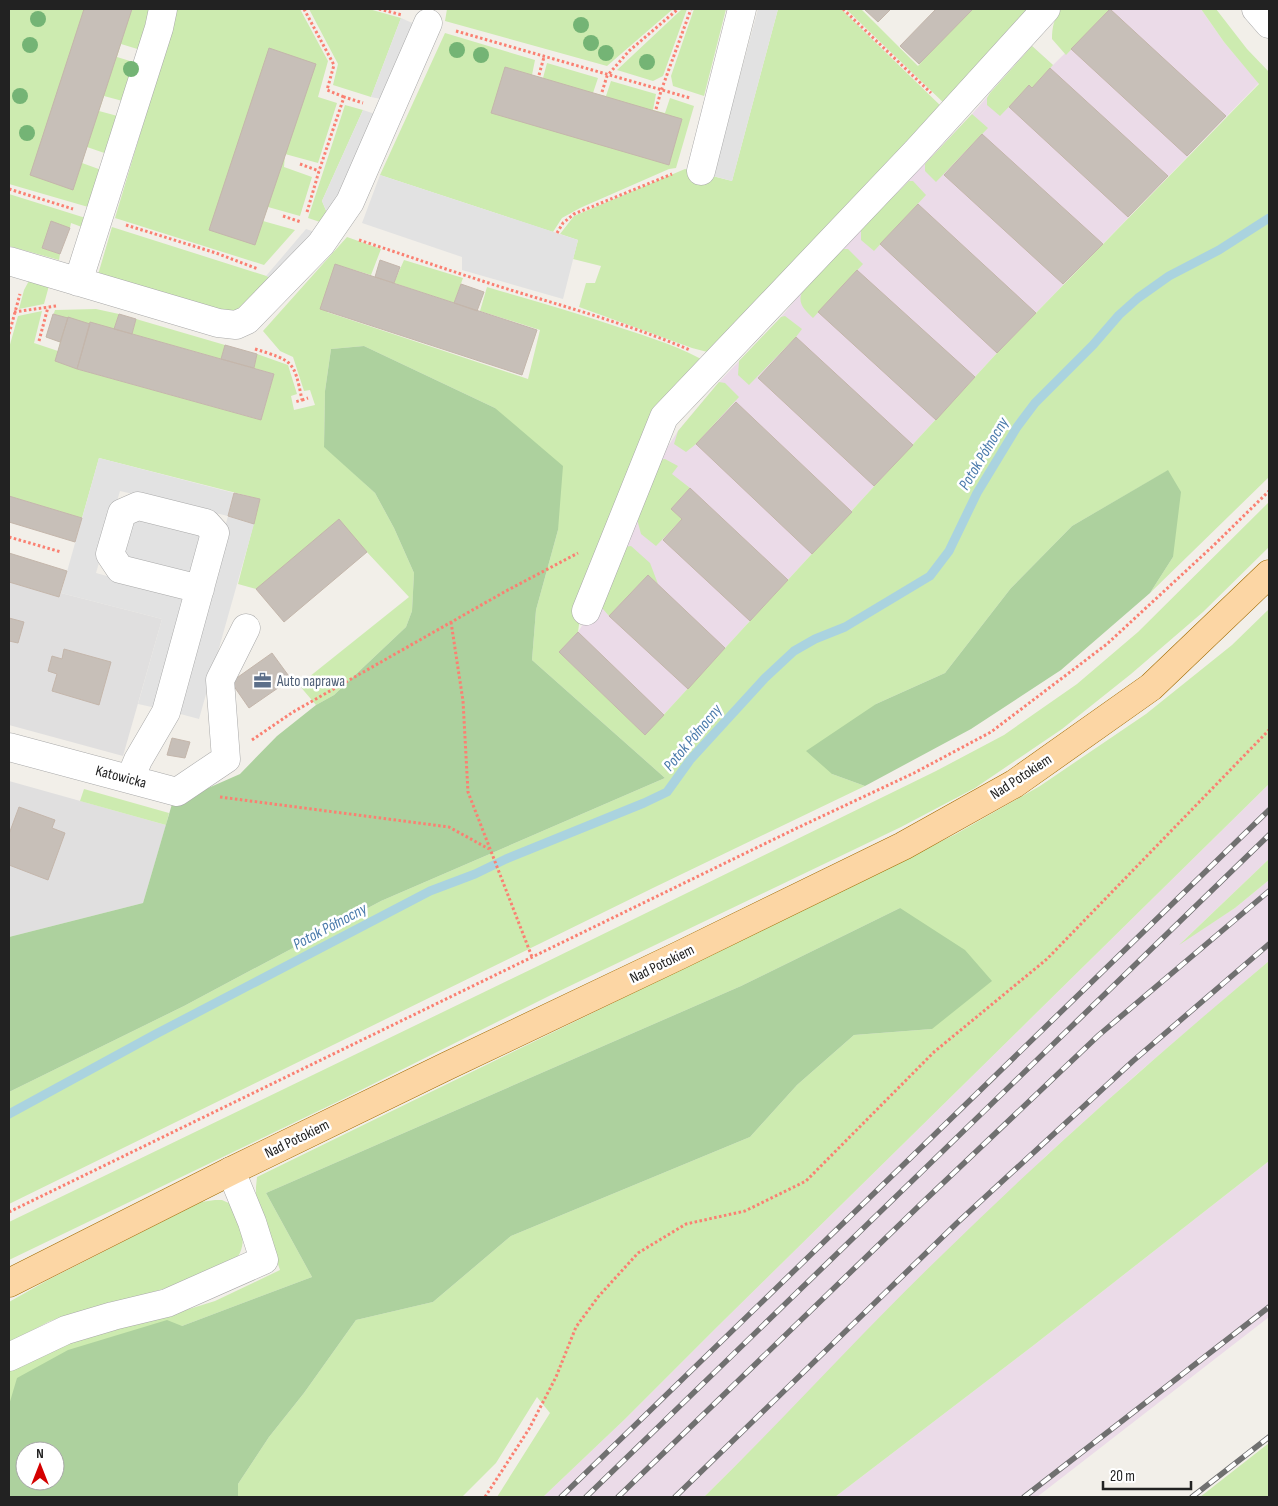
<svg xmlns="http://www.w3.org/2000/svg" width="1278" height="1506" viewBox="0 0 1278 1506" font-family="'Sofia Sans Condensed',sans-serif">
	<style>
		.residential { fill: #e0dfdf }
		.industrial { fill: #ebdbe8 }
		.grass { fill: #cdebb0 }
		.forest { fill: #add19e; fill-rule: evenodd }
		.parking { fill: #e2e2e2 }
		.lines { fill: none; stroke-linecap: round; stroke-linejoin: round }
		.stream { stroke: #aad3df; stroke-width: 9 }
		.building { fill: #c7bfb8; stroke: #c4b6ab }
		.minor-casing { stroke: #a9a9a9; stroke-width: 29 }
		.major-casing { stroke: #a06b00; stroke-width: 29 }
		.path { stroke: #fa8072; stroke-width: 3; stroke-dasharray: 2.5 2.5; stroke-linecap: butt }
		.minor { stroke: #fff; stroke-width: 28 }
		.major { stroke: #fcd6a4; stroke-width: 28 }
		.rail-casing { stroke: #707070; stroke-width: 5.5 }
		.rail { stroke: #fff; stroke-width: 4; stroke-dasharray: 11; stroke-linecap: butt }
		.tree { fill: #74b475 }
		.labels { text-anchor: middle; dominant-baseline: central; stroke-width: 5; stroke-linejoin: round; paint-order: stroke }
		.service-label { font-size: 15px; fill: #4e5e75; stroke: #fff; text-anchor: start }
		.street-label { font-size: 15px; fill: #222; stroke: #fff }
		.water-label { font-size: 16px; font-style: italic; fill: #4a7aab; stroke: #fff }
	</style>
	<rect width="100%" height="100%" fill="#f2efe9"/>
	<path class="residential" d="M9 582 59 597 61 593 162 619 123 756 9 725Z
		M9 781 166 825 143 903 9 937Z"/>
	<path class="industrial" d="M1110 9H1201L1224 42 1259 83 997 353 645 735 559 652 578 632 597 602 659 460 678 431 719 382 781 317 802 292 861 229 972 114 1032 46 1053 65Z
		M1269 784V859L1182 942 1235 908 1269 880V961L1137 1074 1046 1156 704 1497H543L625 1419 717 1327Z
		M1269 1161V1317L1037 1497H835L1034 1345Z"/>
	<path class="grass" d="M9 9H157L144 51 121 44 117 57 143 65 130 103 104 96 99 111 125 118 113 156 87 147 82 163 107 172 95 209 9 184Z
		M175 9H300L328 61 318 97 337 103 318 163 285 154 284 167 312 177 300 216 268 207 263 221 295 230 264 265 115 218 174 21Z
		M309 9H369L401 18 371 97 333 85 338 64Z
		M447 9H673L607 66 445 21Z
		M682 9H687L663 76 653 81 617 70Z
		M694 9H726L704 96 673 86 671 76Z
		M778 9H841L945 110 715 354 692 348 579 307 586 283H595L601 266 573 259 578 240 560 234 574 216 685 169 732 181Z
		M846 9H861L918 66 968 9H1032L948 107Z
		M1061 9H1110L1066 55 1052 39C1052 27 1054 19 1061 9Z
		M1201 9H1216L1247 49 1269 72V477L1150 593 1173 557 1167 471 1072 526 1011 588 945 673 876 704 832 774 865 786 655 887 9 1204V1092L184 1006 381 901 665 778 532 660 536 610 558 530 495 408 364 346 331 349 325 391 324 446 375 493 394 528 414 573 412 611 406 627 334 695 316 705 299 685 409 597 365 550 256 589 238 584 260 499 99 458 82 518 9 496V348L18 316 42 311 34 343 58 351 60 342 46 337 55 310 96 309 119 314 114 329 77 369 261 420 274 374 254 368 257 354 288 365 297 394 291 396 294 410 315 405 310 390 304 391 293 357 280 351 263 331 347 237 381 249 371 275 341 266 327 312 528 379 540 330 480 311 487 287C531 300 575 312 618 327 651 338 683 347 713 366L694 389 582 603 578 632 559 652 645 735 997 353 1259 84 1224 42Z
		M445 33 535 60 532 75 543 78 547 63 598 78 593 93 606 96 611 81 656 94 653 110 665 113 670 98 694 106 676 168 669 169 580 208 562 218 553 232 380 175Z
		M1032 46 1053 65 1032 88 1029 86 1000 116 987 105V98L990 93Z
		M345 105 363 110 322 201 330 220 326 224 308 218Z
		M972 114 988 128 936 182 925 171V164Z
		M909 181H913L926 195 874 251 861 240V229Z
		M9 194 92 220 90 230 71 223 70 228 51 222 42 248 60 254 59 260 9 246Z
		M112 227 279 280 231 316 97 278Z
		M844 249H848L863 264 813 318C805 310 797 304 802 292L839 251Z
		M404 260 463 278 454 303 394 283Z
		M31 277 50 282 44 304 19 309 24 290Z
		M785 316 802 329 796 337 749 385 738 375 739 361 781 317Z
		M136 319 225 345 221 359 132 334Z
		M719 382 725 383 739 397 696 444 686 452 674 444 678 431Z
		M665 459 678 466 672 474 690 488 671 509 682 519 656 546 641 534 637 519 659 460Z
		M1269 502V547L1203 612 1131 674 1062 729 975 788 901 827 551 995 339 1101 9 1260V1222L538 966 936 771 1004 735 1077 684 1138 632Z
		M631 546 650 563 658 584 648 575 609 616 597 602 624 547Z
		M1269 609V784L717 1327 625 1419 543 1497H497L550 1413 537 1397 496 1463 462 1497H238V1484L269 1437 304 1393 356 1320 433 1302 511 1236 750 1137 797 1085 854 1035 932 1029 900 908 741 986 266 1193 312 1277 182 1326 9 1405V1366L67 1340 170 1315 215 1301 280 1270 256 1199V1187L257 1177 699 961 956 834 1040 786 1146 714 1232 645Z
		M84 789 169 813 166 825 80 801Z
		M1269 859V880L1235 908 1179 945Z
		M1269 961V1161L1034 1345 835 1497H704C785 1418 861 1333 943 1254 1047 1152 1157 1055 1269 961Z
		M215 1200H222L233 1205C239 1220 247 1237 240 1253 228 1276 91 1309 61 1317L48 1322 9 1343V1302L48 1280 201 1202Z
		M1269 1443V1497H1200Z"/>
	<path class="forest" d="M364 346 495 408 563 466 558 530 536 610 532 660 665 778 381 901 184 1006 9 1092V937L143 903 172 804 240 774 277 736 316 705 334 695 406 627 412 611 414 573 394 528 375 493 324 447 325 391 331 349Z
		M1168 470 1181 492 1173 557 1150 593 1061 670 971 729 865 786 832 774 806 751 876 704 945 673 1011 588 1072 526Z
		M900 908 965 950 992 981 932 1029 854 1035 797 1085 750 1137 511 1236 433 1302 356 1320 304 1393 269 1437 238 1484V1497H9V1405L17 1378 68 1350 167 1320 182 1326 312 1277 266 1193 741 986ZM25 1451H55V1481H25Z"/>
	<path class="parking" d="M758 9H778L732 181 713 176Z
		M401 18 417 25 381 99 371 97Z
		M363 110 378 115 330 220 322 201Z
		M380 175 578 240 563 299 462 270V257L362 223Z
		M306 229 321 234 279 280 266 276Z
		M99 458 234 493 228 516 254 524 199 719 173 712 228 516 120 491 96 573 193 599 161 709 138 704 162 619 61 593Z
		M133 517 206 535 194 578 121 559Z"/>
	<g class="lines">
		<path class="stream" d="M9 1114 154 1035 430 891 475 874 506 859 644 803 667 792 690 760 765 678 794 651 815 639 845 627 930 576 949 551 977 493 1017 427 1035 403 1093 345 1119 315 1138 298 1169 276 1219 250 1269 218"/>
	</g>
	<path class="building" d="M84 9H132L73 190 30 175Z
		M864 9H891L878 22Z
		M936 9H973L919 64 900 46Z
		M1110 9 1226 116 1187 156 1071 49Z
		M269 48 316 64 255 245 209 230Z
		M505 67 682 119 669 165 491 113Z
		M1050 68 1168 176 1128 217 1009 107 1029 85 1032 88Z
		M982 134 1103 244 1063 284 944 175Z
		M918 204 1036 313 997 353 880 244Z
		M51 221 70 228 60 254 42 248Z
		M380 260 400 267 394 283 375 277Z
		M335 264 537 330 522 375 320 309Z
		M857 270 975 377 936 420 818 312Z
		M461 284 484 292 477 311 454 303Z
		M53 314 68 318 60 342 46 337Z
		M119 314 136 319 132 334 114 329Z
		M68 317 90 324 77 369 55 361Z
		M90 322 274 374 261 420 77 369Z
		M796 337 913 445 874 486 758 378Z
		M225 345 257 354 254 368 221 359Z
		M736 402 852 512 812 554 696 444Z
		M690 488 788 580 750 621 663 540 682 519 671 509Z
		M234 493 260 499 254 524 228 516Z
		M9 496 82 518 75 542 9 522Z
		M339 519 367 552 284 622 256 589Z
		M9 553 67 571 59 597 9 582Z
		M648 575 725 648 688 689 609 616Z
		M9 618 24 622 18 643 9 641Z
		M578 632 664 715 645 735 559 652Z
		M64 649 111 662 99 705 52 691 57 674 48 671 52 656 62 659Z
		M272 653 291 679 249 708 231 682Z
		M172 738 190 742 185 758 167 755Z
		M19 807 55 820 52 828 65 833 48 880 9 865V834Z"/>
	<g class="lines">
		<defs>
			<path id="minor" d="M1256 9 1269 24
				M701 171 742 9
				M9 261 218 323 236 325 247 320 321 244 350 202 428 23
				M78 282 159 28 163 9
				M586 611 664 417 916 152 1046 9
				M9 747 177 792 226 759 220 680 246 628
				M130 779 138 760 166 712 215 533 206 523 138 506 122 513 110 554 120 569 200 589
				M9 1357 66 1330 113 1316 167 1303 264 1260 252 1222 231 1171"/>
			<path id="major" d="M9 1283 231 1171 447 1066 680 955 903 846 1014 784 1151 687 1269 574"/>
		</defs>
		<use href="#minor" class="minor-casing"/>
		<use href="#major" class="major-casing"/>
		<path class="path" d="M304 9 334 65 327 90 344 97
			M379 9 402 15
			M843 9 931 93
			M456 31 690 98
			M539 75 544 57
			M602 92 607 76 629 51 678 9
			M656 109 661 91 691 9
			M300 164 319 171
			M9 189 73 209
			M307 212 319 171 344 97 363 103
			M283 216 301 222
			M126 225 216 253 258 269
			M557 233 563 223 574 214 672 174
			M359 240C411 257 462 275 514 291 573 309 633 326 690 350
			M14 312 56 306
			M9 334 20 294
			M39 341 48 307
			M255 349C293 361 294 360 302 400L295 402
			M302 400 308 398
			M9 537 61 552
			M451 622 463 701 468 792 532 957
			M252 740 293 712 506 591 578 553
			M220 797 449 827 489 849
			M9 1212 795 829 914 773 991 732 1107 644 1214 545 1269 491
			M485 1497 529 1429 556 1377 576 1327 598 1297 638 1253 686 1224 745 1211 806 1181 934 1052 1047 959 1269 730"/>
		<use href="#minor" class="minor"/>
		<use href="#major" class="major"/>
		<defs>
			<path id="rail" d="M561 1497 1269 810
				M586 1497 1269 835
				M618 1497 922 1203 1099 1035 1269 891
				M675 1497 957 1223 1133 1061 1269 944
				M1024 1497 1269 1307
				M1192 1497 1269 1437"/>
		</defs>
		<use href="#rail" class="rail-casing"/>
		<use href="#rail" class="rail"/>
	</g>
	<g class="tree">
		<circle cx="38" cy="19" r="8"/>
		<circle cx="581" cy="25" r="8"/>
		<circle cx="591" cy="43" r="8"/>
		<circle cx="30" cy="45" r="8"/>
		<circle cx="457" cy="50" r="8"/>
		<circle cx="606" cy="53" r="8"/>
		<circle cx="481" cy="55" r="8"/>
		<circle cx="647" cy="62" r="8"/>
		<circle cx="131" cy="69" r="8"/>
		<circle cx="20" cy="96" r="8"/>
		<circle cx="27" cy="133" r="8"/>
	</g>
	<defs>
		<symbol id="office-bare" viewBox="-9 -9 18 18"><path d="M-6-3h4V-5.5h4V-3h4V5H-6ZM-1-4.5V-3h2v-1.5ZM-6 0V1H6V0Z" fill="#5c6f8a" stroke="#fff" stroke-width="2.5" paint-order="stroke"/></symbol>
	</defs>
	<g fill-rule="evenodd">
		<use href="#office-bare" x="250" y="668" width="25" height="25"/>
	</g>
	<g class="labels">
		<g class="service-label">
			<text x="277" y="681">Auto naprawa</text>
		</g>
		<g class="street-label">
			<text transform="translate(121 777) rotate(15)">Katowicka</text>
			<text transform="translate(1021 777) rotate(-33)">Nad Potokiem</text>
			<text transform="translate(662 964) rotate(-26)">Nad Potokiem</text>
			<text transform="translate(297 1139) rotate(-26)">Nad Potokiem</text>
		</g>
		<g class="water-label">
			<text transform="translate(984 454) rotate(-59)">Potok Północny</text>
			<text transform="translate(693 738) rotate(-50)">Potok Północny</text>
			<text transform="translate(330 927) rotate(-28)">Potok Północny</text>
		</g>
	</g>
	<rect width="1278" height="1506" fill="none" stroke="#222222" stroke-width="20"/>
	<g transform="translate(40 1466)"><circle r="24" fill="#ffffff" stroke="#a7a7a7"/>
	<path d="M0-4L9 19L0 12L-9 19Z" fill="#d40000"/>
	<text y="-8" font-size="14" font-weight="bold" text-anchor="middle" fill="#222222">N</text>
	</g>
	<path d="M1103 1481v8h88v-8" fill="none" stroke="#222222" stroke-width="2.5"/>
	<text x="1110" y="1481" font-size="15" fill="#222222" stroke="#ffffff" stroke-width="4" paint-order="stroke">20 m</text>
</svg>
